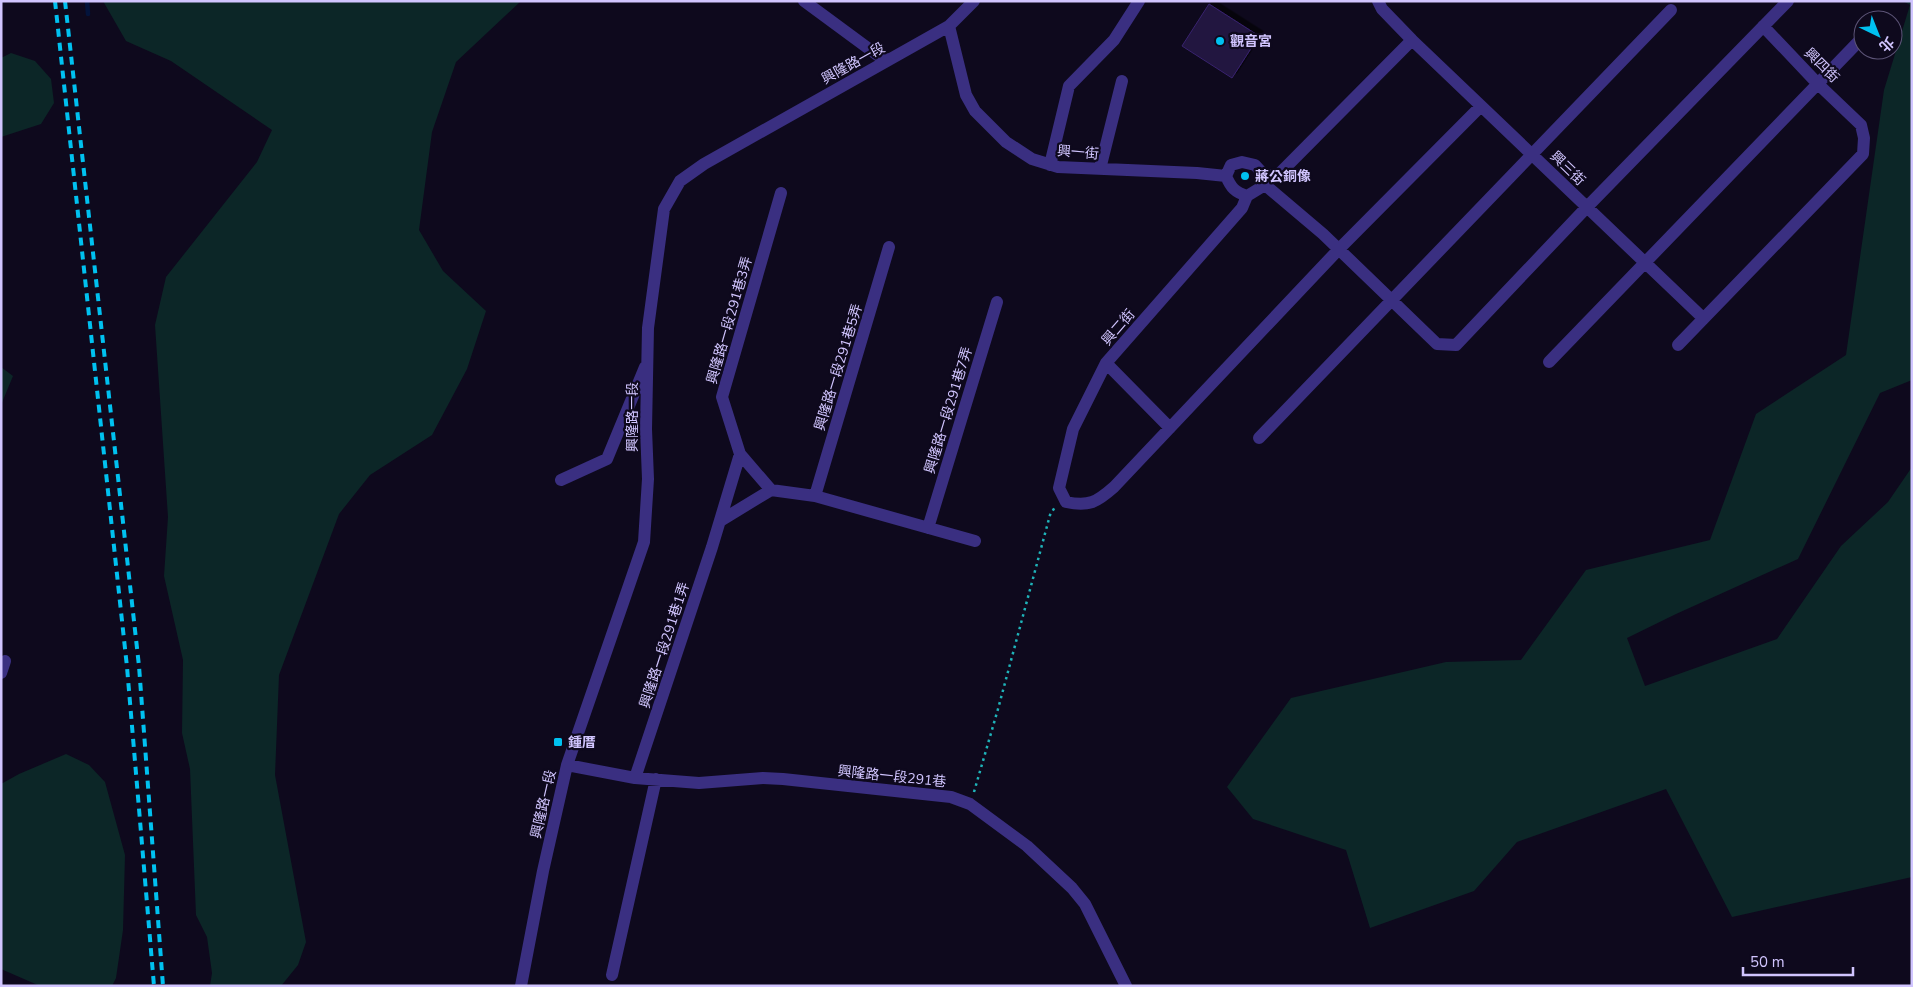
<svg xmlns="http://www.w3.org/2000/svg" width="1913" height="987" font-family="'Nunito Sans','Noto Sans TC',sans-serif">
<style>
.green{fill:#0c2627}
.lines{fill:none;stroke-linecap:round;stroke-linejoin:round}
.stream{stroke:#03133b;stroke-width:4.5}
.building{fill:#201340;stroke:#39236e;filter:url(#shadow)}
.path{stroke:#1fb3b9;stroke-width:2.5;stroke-dasharray:2.5 4;stroke-linecap:butt}
.minor{stroke:#3a2f81;stroke-width:12}
.rail{stroke:#00c1f0;stroke-width:4;stroke-dasharray:8 6;stroke-linecap:butt}
.poi-dot{fill:#00c1f0;stroke:#0e091d;stroke-width:2}
.labels{text-anchor:middle;stroke-width:4.5;stroke-linejoin:round;paint-order:stroke}
.poi-label{font-size:14px;font-weight:bold;fill:#d1c5ff;stroke:#0e091d;text-anchor:start}
.street-label{font-size:14px;fill:#d1c5ff;stroke:#0e091d}
</style>
<defs>
<filter id="shadow"><feDropShadow dx="4.5" dy="-4.5" stdDeviation="0" flood-color="#0009"/></filter>
</defs>
<rect width="100%" height="100%" fill="#0e091d"/>
<path class="green" d="M103 1H521L456 62 432 132 419 230 443 271 486 311 467 369 432 435 370 475 339 514 279 675 275 775 306 942 298 965 281 986H210L212 973 207 937 196 915 190 769 182 733 183 660 164 576 168 517 155 325 166 277 257 162 272 130 171 61 126 41Z
M1903 1H1912V380L1880 393 1798 559 1676 614 1627 638 1645 686 1777 639 1841 546 1888 502 1912 467V877L1732 917 1666 789 1517 842 1474 891 1370 928 1346 850 1253 819 1227 787 1291 698 1446 662 1521 660 1586 570 1710 540 1756 414 1846 355 1884 90 1910 5Z
M11 53 35 61 51 79 54 103 41 124 1 137V58Z
M1 367 13 376 1 405Z
M66 754 89 765 105 782 125 855 123 930 116 978 112 986H40L1 969V784L19 774Z"/>
<g class="lines">
<path class="stream" d="M87 1 88 14"/>
</g>
<path class="building" d="M1209 4 1259 36 1232 78 1182 46Z"/>
<g class="lines">
<path class="path" d="M974 792 998 709 1050 515 1055 507"/>
<path class="minor" d="M804 1 880 57 888 60
M1378 1 1382 9 1412 40 1703 318
M949 26 966 95 975 111 1006 142 1032 159 1058 167 1197 173 1226 176
M1242 162 1255 165 1266 177 1265 185 1247 196C1235 192 1231 188 1226 176L1231 165Z
M1050 165 1069 86 1114 40 1139 1
M1100 169 1122 81
M1266 177 1280 173 1412 40
M1265 185 1323 234 1437 344 1456 345 1587 207 1788 1
M1247 196 1242 208 1106 363 1073 429 1059 488 1066 502C1089 507 1097 502 1114 487L1339 249 1481 106
M1678 345 1863 154 1864 138 1861 125 1818 84 1763 26
M1549 362 1863 37
M1106 363 1170 428
M1259 438 1671 10
M740 454 722 397 781 193
M561 480 607 459 645 367
M815 496 889 247
M720 521 771 490 815 496 975 541
M928 528 997 302
M1 673 5 661
M567 765 635 778 699 783 763 778 783 779 951 797 970 804 1027 846 1072 888 1085 904 1126 986
M635 778 712 547 740 454 771 490
M612 975 656 779
M521 986 543 871 567 765 644 542 648 479 646 429 648 328 664 209 680 181 704 164 949 26 974 1"/>
<path class="rail" d="M55 1 127 667 154 986
M65 1 139 666 163 986"/>
</g>
<g class="poi-dot">
<circle cx="1220" cy="41" r="5"/>
<circle cx="1245" cy="176" r="5"/>
<rect x="553" y="737" width="10" height="10" rx="2.5"/>
</g>
<g class="labels">
<g class="poi-label">
<text x="1230" y="46">觀音宮</text>
<text x="1255" y="181">蔣公銅像</text>
<text x="568" y="747">鍾厝</text>
</g>
<g class="street-label">
<text transform="translate(853 63) rotate(-29)" y="5">興隆路一段</text>
<text transform="translate(1822 65) rotate(45)" y="5">興四街</text>
<text transform="translate(1078 152) rotate(5)" y="5">興一街</text>
<text transform="translate(1568 168) rotate(44)" y="5">興三街</text>
<text transform="translate(729 320) rotate(-74)" y="5">興隆路一段291巷3弄</text>
<text transform="translate(1118 327) rotate(-49)" y="5">興二街</text>
<text transform="translate(838 367) rotate(-73)" y="5">興隆路一段291巷5弄</text>
<text transform="translate(948 410) rotate(-73)" y="5">興隆路一段291巷7弄</text>
<text transform="translate(632 417) rotate(-90)" y="5">興隆路一段</text>
<text transform="translate(664 645) rotate(-72)" y="5">興隆路一段291巷1弄</text>
<text transform="translate(892 776) rotate(6)" y="5">興隆路一段291巷</text>
<text transform="translate(543 804) rotate(-77)" y="5">興隆路一段</text>
</g>
</g>
<rect width="1913" height="987" fill="none" stroke="#d1c5ff" stroke-width="5"/>
<g transform="translate(1878 35) rotate(137)"><circle r="24" fill="#0e091d" stroke="#5c5477"/>
<path d="M0-4L9 19L0 12L-9 19Z" fill="#00c1f0"/>
<text y="-8" font-size="14" font-weight="bold" text-anchor="middle" fill="#d1c5ff">北</text>
</g>
<path d="M1743 967v8h110v-8" fill="none" stroke="#d1c5ff" stroke-width="2.5"/>
<text x="1750" y="967" font-size="15" fill="#d1c5ff" stroke="#0e091d" stroke-width="4" paint-order="stroke">50 m</text>
</svg>
